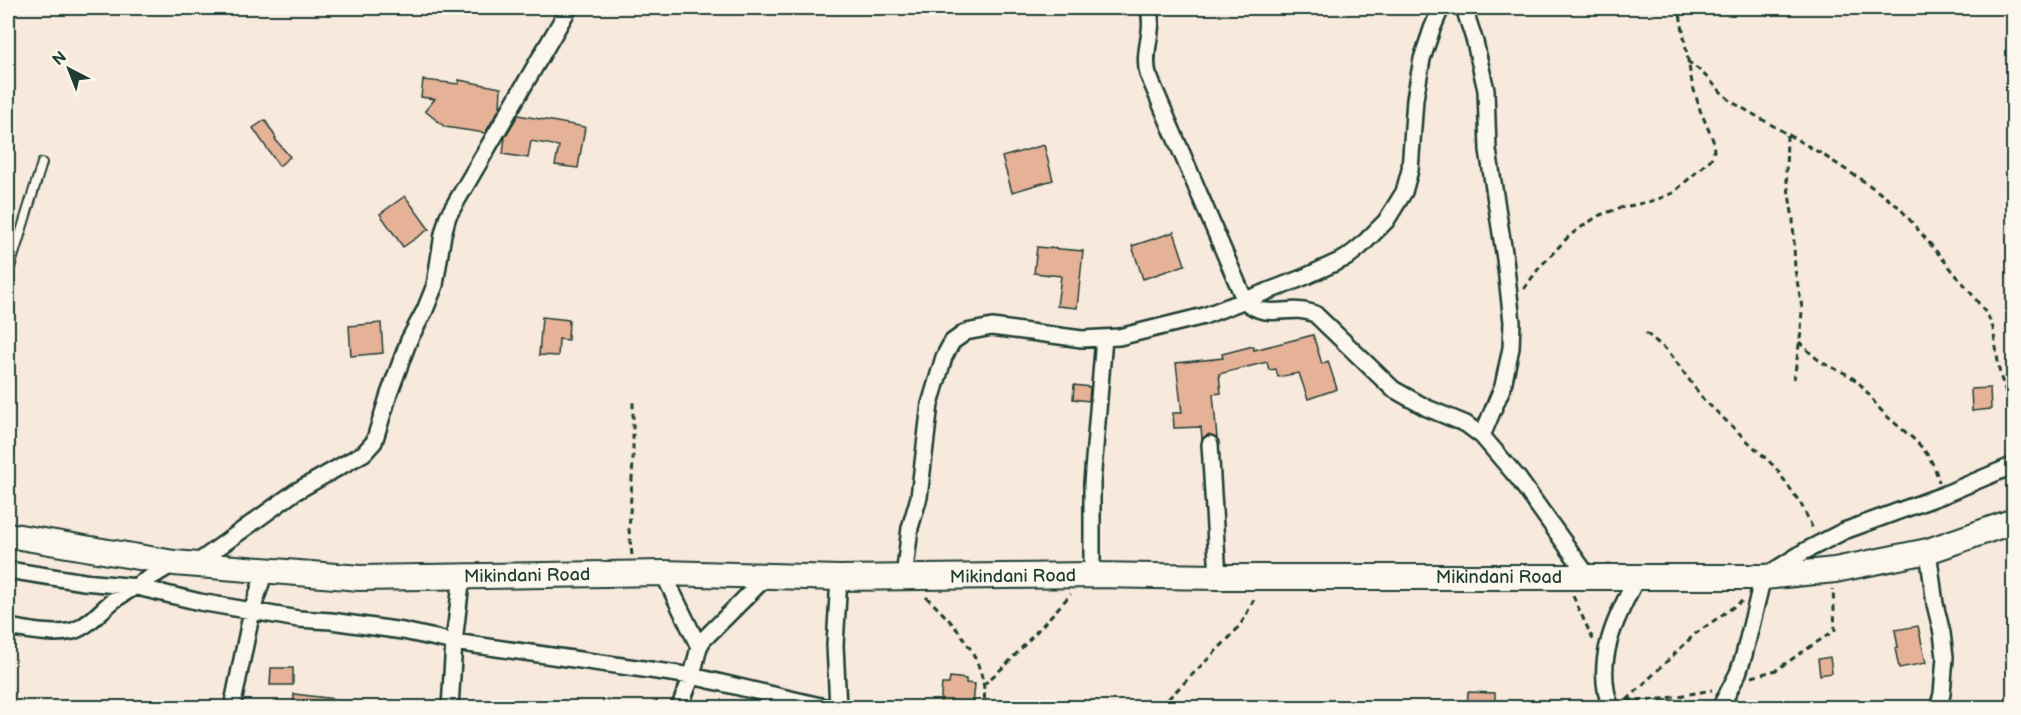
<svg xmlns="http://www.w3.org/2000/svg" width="2021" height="715" font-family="'Balsamiq Sans',sans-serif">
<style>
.building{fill:#e5b297;stroke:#1f3d34;stroke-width:1.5}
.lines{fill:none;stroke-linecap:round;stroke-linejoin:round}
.service-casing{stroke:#1f3d34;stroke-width:12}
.minor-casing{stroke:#1f3d34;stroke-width:20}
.trunk-casing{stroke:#1f3d34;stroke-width:28}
.path{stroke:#1f3d34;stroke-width:3;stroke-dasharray:6 4.5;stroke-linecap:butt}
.service{stroke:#fbf7ec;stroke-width:8}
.minor{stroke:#fbf7ec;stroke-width:15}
.trunk{stroke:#fbf7ec;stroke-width:24}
.labels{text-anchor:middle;stroke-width:4.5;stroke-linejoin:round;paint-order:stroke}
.street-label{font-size:18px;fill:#1f3d34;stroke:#fbf7ec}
</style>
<rect width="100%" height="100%" fill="#f7e9db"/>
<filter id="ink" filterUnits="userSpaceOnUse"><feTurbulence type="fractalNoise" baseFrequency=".0167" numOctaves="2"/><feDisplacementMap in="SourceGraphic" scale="12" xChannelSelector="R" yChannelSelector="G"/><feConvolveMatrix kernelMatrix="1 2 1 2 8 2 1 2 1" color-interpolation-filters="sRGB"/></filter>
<g filter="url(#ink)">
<path class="building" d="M423 80 459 84V80L501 88 500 108 485 133 445 127 425 111 435 99 421 97Z
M518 115 585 127 578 168 555 165 559 146 531 141 528 158 503 154 505 137Z
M265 120 276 138 275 139 290 157 279 166 253 128Z
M1044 145 1053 180 1012 192 1002 157Z
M405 196 429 229 403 247 380 214Z
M1174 232 1185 265 1143 279 1132 246Z
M1037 247 1083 251 1077 308 1057 306 1061 276 1034 273Z
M542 317 569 320 568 340 559 339 558 356 539 355Z
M381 323 383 353 351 356 349 326Z
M1313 335 1322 364 1328 361 1337 389 1308 399 1299 373 1278 377 1276 369 1269 370 1267 362 1219 374 1221 393 1213 394 1217 438 1209 434 1202 439 1201 427 1174 428 1173 413H1182L1176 363 1223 358 1222 354 1253 346 1254 350Z
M1074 385 1090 387 1089 401 1073 399Z
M1990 388 1991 409 1972 411 1971 389Z
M1918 626 1926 663 1899 668 1895 648 1898 647 1895 630Z
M1830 657 1832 673 1820 675 1818 659Z
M271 668H293V685H270Z
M950 677 966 679V683L975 684 973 705 955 704V708H940L942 684H949Z
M1468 692 1495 693V708H1467Z
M294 694 335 699V708H293Z"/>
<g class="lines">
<g class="service-casing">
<path id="service" d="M8 274 42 163"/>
</g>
<g class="minor-casing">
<path id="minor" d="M1148 8C1156 30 1142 49 1148 74L1245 301C1268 322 1289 303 1315 314L1393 389 1427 408 1466 424 1482 436 1518 478 1588 576
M1464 8 1475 42 1486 90 1488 150 1505 259 1512 322 1511 348 1503 386 1482 436
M1210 444 1218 577
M1928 551 1935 604 1942 633 1945 657 1942 694 1938 708
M194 565 295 492 364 453 374 442 389 394 409 340 425 310 435 285 443 234 448 216 569 8
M8 570 84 582 137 587 200 602 298 619 331 621 403 631 454 642 692 676 829 708
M663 573 699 647
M1092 575V483L1104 338
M904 578 910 528 919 497 930 404 944 357 952 342 966 332 992 327 1082 339 1119 337 1204 316 1302 278 1346 258 1360 247 1386 221 1404 192 1410 170 1415 99 1422 59 1432 29 1441 8
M8 627C28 630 52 636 73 631 89 626 101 610 114 600 133 587 154 576 174 563
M232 708 252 611 265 571
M450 708 454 642 462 575
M679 708 692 676 699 647 703 640 767 576
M838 708 835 645 839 578
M1611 708C1593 661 1616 617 1638 576
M1720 708 1738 673 1744 655 1760 589 1764 577 1805 551 1844 531 1943 495 2014 465"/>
</g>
<g class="trunk-casing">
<g id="trunk">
<path id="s1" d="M8 535 174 563 360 578 663 573 839 578 1092 575 1218 577H1764L1835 570 1928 551 2014 521"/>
</g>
</g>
<path class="path" d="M1687 61C1707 74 1715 88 1732 102L1820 153 1865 182 1899 207 1968 289 1988 316 1993 328 2000 375 2014 415
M1787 135 1786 175 1793 219 1795 270 1802 307 1801 332 1794 379
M1524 289 1539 268 1569 236 1583 226 1600 215 1620 208 1656 200 1673 193 1711 159 1714 151 1713 140 1700 110 1692 83 1679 8
M1646 333 1669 352 1703 399 1775 467 1801 504 1814 531
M1799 342C1807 349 1815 359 1825 364 1834 369 1845 372 1854 379 1864 386 1870 397 1878 407 1903 435 1929 441 1939 482
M632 555 629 530 633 461V402
M1573 596 1594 642
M926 597C957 626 989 661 984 708
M1752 677 1776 670 1835 630 1833 589
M983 685 1007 664 1071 594
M1627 700 1662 699 1712 690
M1627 700 1695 634 1742 601
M1163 708 1169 698 1234 633 1244 619 1255 597"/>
<use href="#service" class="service"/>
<use href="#minor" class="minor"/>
<use href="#trunk" class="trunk"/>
</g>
</g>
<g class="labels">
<g class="street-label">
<text dy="6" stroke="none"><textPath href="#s1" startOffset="522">Mikindani Road</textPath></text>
<text dy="6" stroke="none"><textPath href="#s1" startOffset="1008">Mikindani Road</textPath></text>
<text dy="6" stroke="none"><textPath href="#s1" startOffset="1494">Mikindani Road</textPath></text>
</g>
</g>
<rect width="2021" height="715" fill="none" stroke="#fbf7ec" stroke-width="30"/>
<rect x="15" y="15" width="1991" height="685" fill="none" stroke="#1f3d34" stroke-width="2" filter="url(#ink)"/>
<g transform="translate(69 69) rotate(318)" stroke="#fbf7ec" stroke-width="4.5" paint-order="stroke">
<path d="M0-4.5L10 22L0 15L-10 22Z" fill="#1f3d34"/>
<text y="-9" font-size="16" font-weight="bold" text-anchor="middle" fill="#1f3d34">N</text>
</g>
</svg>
